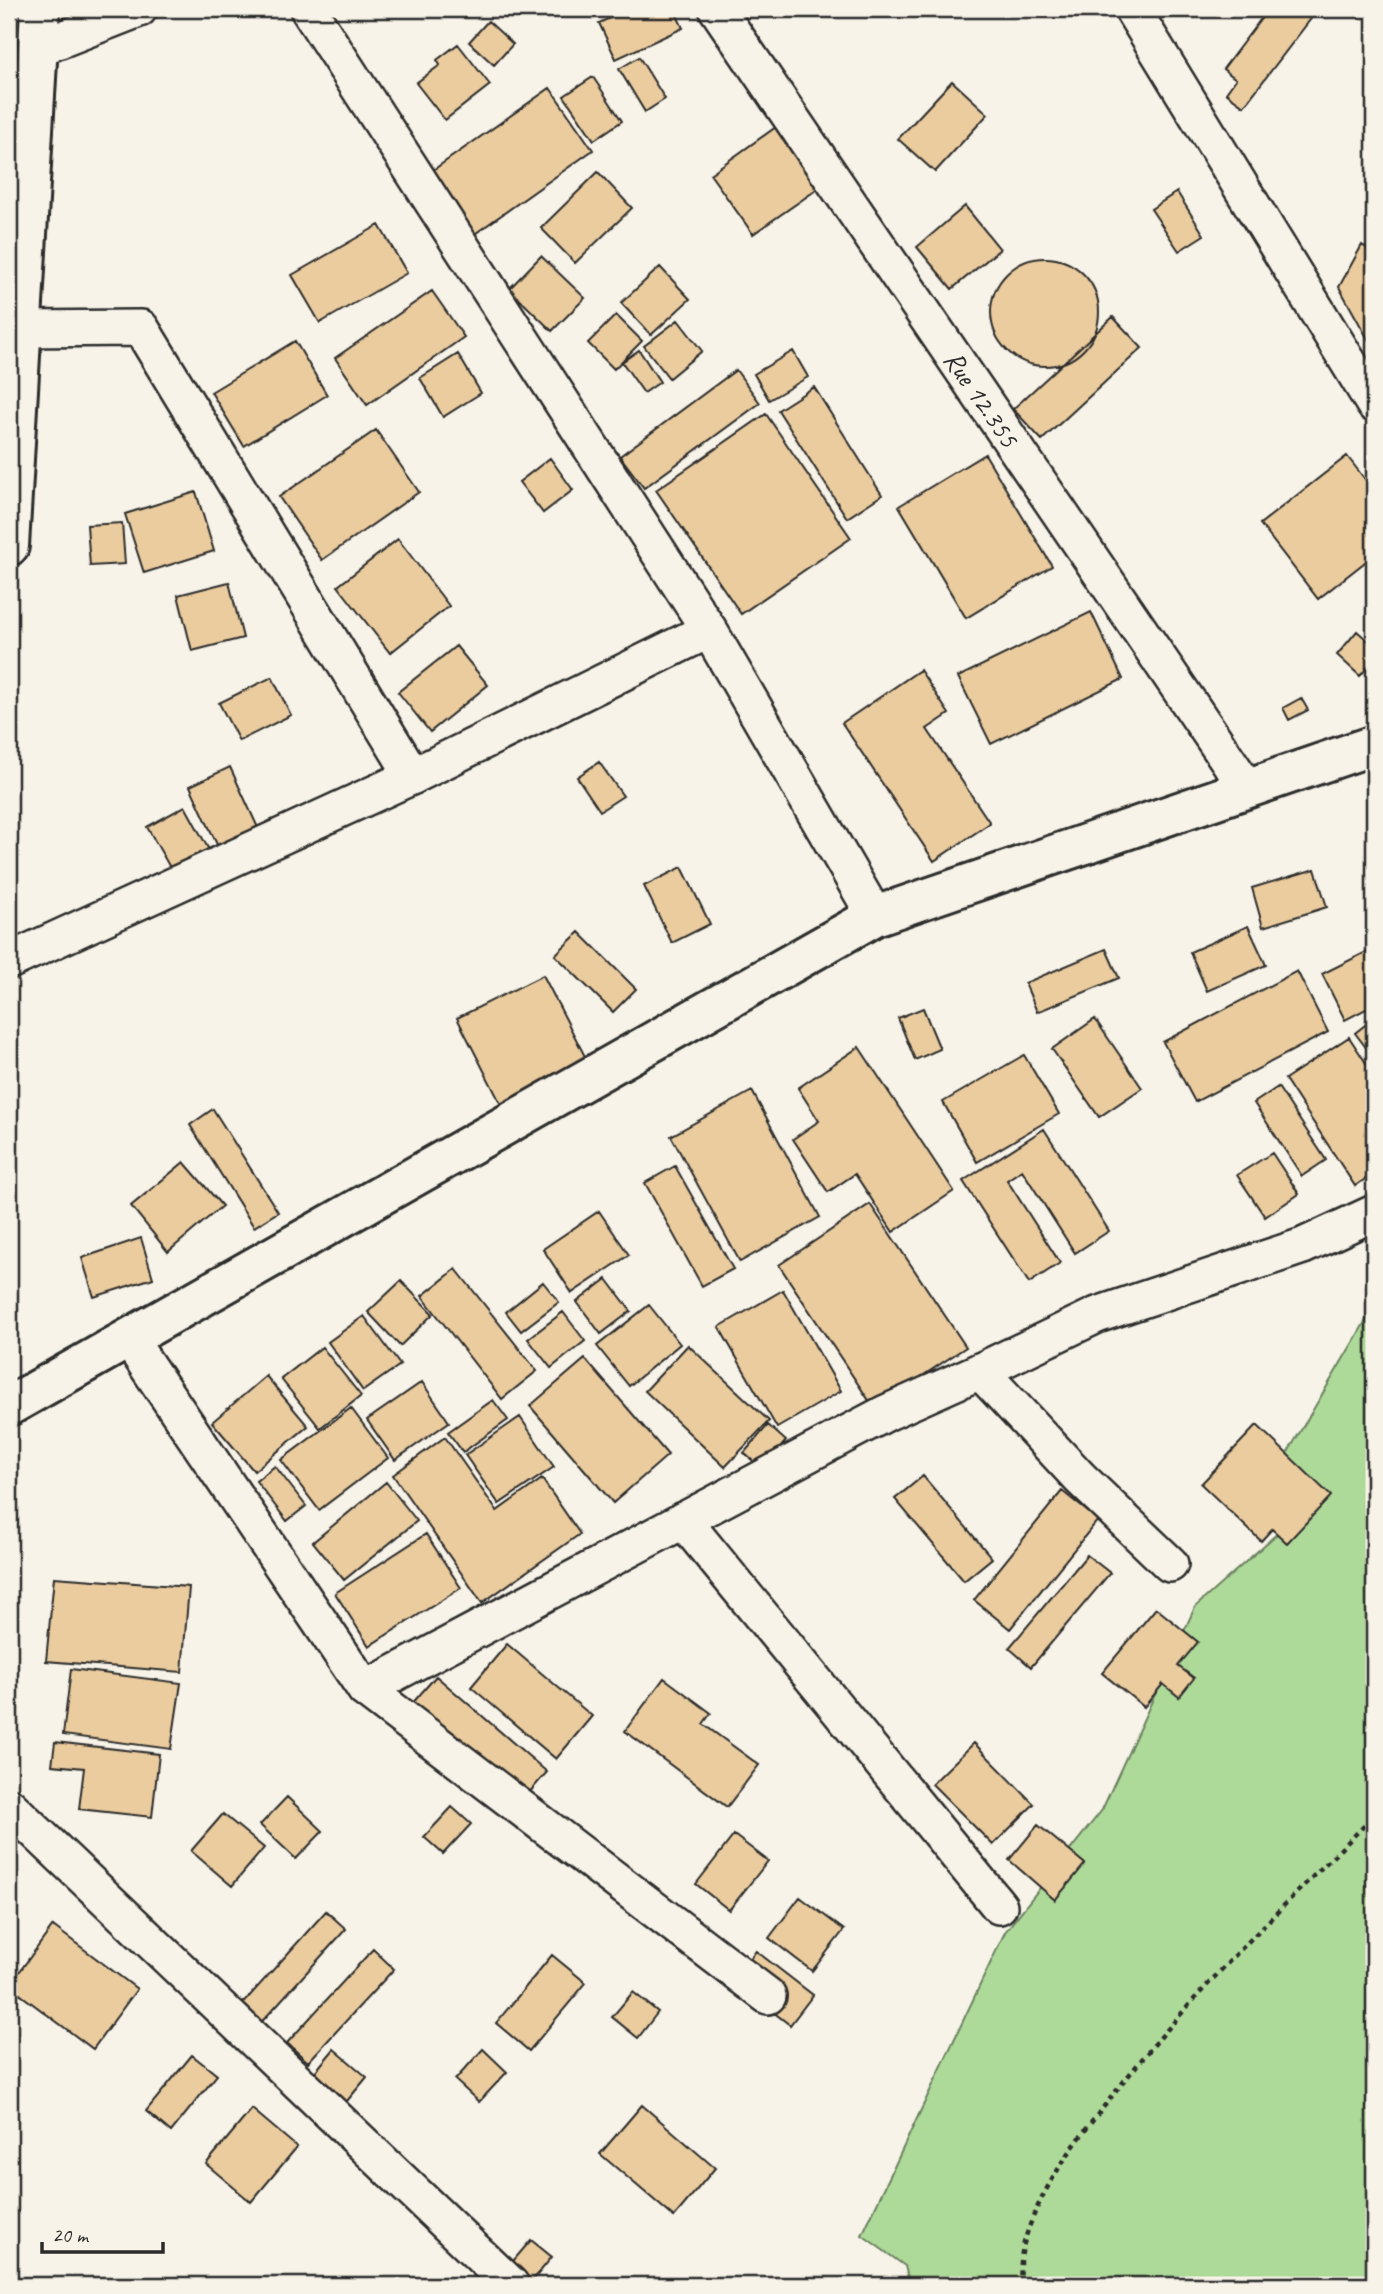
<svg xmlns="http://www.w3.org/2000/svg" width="1383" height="2294" font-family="Caveat,sans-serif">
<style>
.green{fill:#aeda99;stroke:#6c8262;stroke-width:2}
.building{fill:#ebcc9e;stroke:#2b2b2b;stroke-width:2}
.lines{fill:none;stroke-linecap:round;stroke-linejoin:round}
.minor-casing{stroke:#2b2b2b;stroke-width:40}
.tertiary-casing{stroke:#2b2b2b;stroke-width:44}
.path{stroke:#2b2b2b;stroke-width:4.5;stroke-dasharray:5 5;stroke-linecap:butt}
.minor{stroke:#f7f3e8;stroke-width:35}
.tertiary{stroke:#f7f3e8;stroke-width:38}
.labels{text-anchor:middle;stroke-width:5;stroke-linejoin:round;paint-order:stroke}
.street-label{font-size:28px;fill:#2b2b2b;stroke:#f7f3e8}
</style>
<rect width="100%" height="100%" fill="#f7f3e8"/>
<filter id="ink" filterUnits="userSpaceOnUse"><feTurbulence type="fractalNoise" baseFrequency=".0143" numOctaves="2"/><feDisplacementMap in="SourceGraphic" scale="14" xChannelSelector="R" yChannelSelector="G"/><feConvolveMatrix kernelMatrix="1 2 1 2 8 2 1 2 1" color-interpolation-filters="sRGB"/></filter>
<g filter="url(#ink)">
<path class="green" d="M1374 1307V2285H910L905 2266 862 2235 1005 1932 1102 1810 1195 1607 1307 1507 1275 1474Z"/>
<path class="building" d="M629 9H674L683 28 616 59 599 23Z
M1253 9H1303L1313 16 1244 106 1226 93 1236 79 1223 69 1263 16Z
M488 21 513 44 494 65 469 42Z
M458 44 490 85 445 120 416 83 440 65 437 60Z
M639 57 665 99 645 112 619 69Z
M593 77 622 121 594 140 564 96Z
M952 81 988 114 935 172 898 139Z
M550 88 593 150 469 238 426 175Z
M776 127 819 188 753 234 710 174Z
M598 172 632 208 575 263 541 228Z
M1177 192 1204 235 1179 251 1151 209Z
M965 206 1000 249 952 289 917 247Z
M379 225 407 273 320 323 292 275Z
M1362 245 1374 253V350L1339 287Z
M541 256 585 298 552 331 509 289Z
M991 312a54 54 0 1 1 108 0a54 54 0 1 1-108 0Z
M660 267 690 299 651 335 621 303Z
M432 291 464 337 367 405 335 358Z
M616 315 642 341 614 369 588 343Z
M1113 317 1142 348 1042 440 1013 409Z
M678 320 702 351 669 378 644 346Z
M295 341 327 395 244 446 211 392Z
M639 350 660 382 644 393 622 362Z
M793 351 808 377 769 400 754 374Z
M458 354 481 393 443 417 420 378Z
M736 370 760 403 644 488 620 456Z
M814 387 882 495 847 518 778 410Z
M766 414 851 538 741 614 656 490Z
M376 430 419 492 322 560 279 497Z
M985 454 1052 566 966 618 899 506Z
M1347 456 1374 491V555L1318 599 1260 524Z
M550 458 573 490 543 513 519 482Z
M196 492 214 551 144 573 125 514Z
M122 523 125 564 90 566 87 525Z
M398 539 449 606 390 653 338 586Z
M229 582 243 638 192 651 178 595Z
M1091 612 1123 679 991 744 958 677Z
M1357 631 1374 646V660L1360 676 1337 655Z
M456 646 488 685 430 732 398 692Z
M920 670 949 714 927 729 990 823 934 861 842 723Z
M272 677 291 715 239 741 219 703Z
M1301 698 1308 710 1289 720 1283 708Z
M599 762 623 796 600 811 577 777Z
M230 767 265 843 225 862 190 786Z
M185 806 214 859 177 880 147 827Z
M682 867 710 924 672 943 644 886Z
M1315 869 1327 907 1263 927 1252 888Z
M1248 926 1266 965 1207 991 1190 952Z
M579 932 636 989 613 1012 555 955Z
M1374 948V1005L1345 1020 1322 974Z
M1106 949 1119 978 1037 1012 1025 983Z
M1297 971 1328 1032 1195 1102 1163 1042Z
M543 975 591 1068 505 1112 457 1018Z
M923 1008 940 1049 915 1060 898 1018Z
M1374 1018V1058L1355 1033Z
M1095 1019 1142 1088 1099 1117 1052 1049Z
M1349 1037 1374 1075V1173L1355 1186 1285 1079Z
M859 1047 954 1191 893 1232 855 1174 828 1192 793 1139 819 1121 798 1088Z
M1024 1055 1059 1114 977 1162 943 1102Z
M1278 1087 1326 1160 1302 1176 1254 1103Z
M752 1091 820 1217 740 1262 671 1136Z
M213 1109 278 1212 254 1227 190 1125Z
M1044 1129 1109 1231 1075 1253 1022 1170 1007 1180 1060 1263 1029 1283 963 1181Z
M1272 1153 1299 1194 1265 1217 1237 1175Z
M184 1162 222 1206 168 1252 131 1206Z
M675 1166 733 1269 702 1286 645 1183Z
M870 1204 966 1347 874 1408 779 1265Z
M599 1211 629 1255 572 1293 543 1249Z
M141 1238 153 1278 94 1297 82 1258Z
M456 1269 537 1371 502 1399 422 1296Z
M607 1279 631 1311 601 1334 577 1302Z
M401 1281 433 1314 400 1346 368 1312Z
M543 1282 559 1302 521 1331 506 1312Z
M783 1290 841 1391 777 1428 719 1327Z
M649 1305 680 1344 629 1386 597 1346Z
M563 1312 585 1341 551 1368 528 1339Z
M364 1316 400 1365 363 1391 328 1342Z
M688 1345 769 1421 725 1467 645 1391Z
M322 1347 361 1396 320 1428 281 1379Z
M585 1359 668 1455 613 1503 530 1406Z
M266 1376 308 1426 254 1471 212 1422Z
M422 1382 449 1422 395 1460 367 1420Z
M493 1400 508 1420 463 1452 448 1432Z
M351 1408 388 1458 319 1510 281 1460Z
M520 1417 554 1467 499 1504 465 1455Z
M768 1425 786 1441 762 1469 744 1453Z
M1257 1425 1331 1496 1287 1543 1272 1529 1261 1541 1201 1484Z
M445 1437 497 1511 542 1479 580 1534 482 1603 393 1475Z
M275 1466 306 1506 287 1521 256 1481Z
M923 1476 992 1558 964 1581 895 1499Z
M386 1482 417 1521 344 1580 313 1542Z
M1062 1491 1098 1520 1010 1629 974 1600Z
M426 1534 461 1588 369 1646 335 1593Z
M1087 1555 1110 1573 1031 1667 1009 1648Z
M54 1577 189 1587 182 1672 46 1661Z
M1156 1608 1198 1642 1178 1666 1194 1678 1179 1697 1163 1684 1144 1707 1102 1673Z
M507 1644 592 1716 556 1759 471 1687Z
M71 1669 181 1683 171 1749 63 1735Z
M436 1676 547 1772 515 1809 404 1713Z
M664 1678 711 1713 703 1724 759 1765 727 1807 625 1731Z
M55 1742 159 1754 152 1817 79 1809 84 1768 52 1765Z
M974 1743 1034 1804 993 1845 932 1784Z
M287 1797 323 1831 296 1859 260 1825Z
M452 1807 471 1824 443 1854 424 1837Z
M223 1814 264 1848 232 1886 191 1851Z
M1038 1825 1085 1864 1055 1900 1009 1860Z
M734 1835 768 1861 729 1910 696 1884Z
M800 1897 844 1930 812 1971 769 1938Z
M326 1911 346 1929 256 2028 237 2010Z
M53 1926 137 1989 93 2049 9 1986Z
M373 1949 394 1969 308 2062 287 2043Z
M756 1951 813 1995 790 2025 733 1981Z
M552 1955 586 1983 529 2051 496 2023Z
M633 1992 658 2012 638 2038 612 2017Z
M334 2049 367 2077 337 2113 304 2085Z
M483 2049 507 2072 479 2102 455 2080Z
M192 2055 217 2075 171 2132 146 2111Z
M642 2105 715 2168 674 2217 600 2154Z
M252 2109 297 2147 251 2202 206 2164Z
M531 2240 552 2257 529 2285H501L496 2281Z"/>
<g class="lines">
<g class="minor-casing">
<g id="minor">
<path d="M308 9 709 630 875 916"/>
<path id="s1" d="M717 9 1247 788"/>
<path d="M1132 9 1374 404"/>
<path d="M37 49 139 9"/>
<path d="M21 329 141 328 413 776"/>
<path d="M9 961 413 776 709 630"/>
<path d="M129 1339 365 1689 768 1996"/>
<path d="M980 1371 1080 1478 1170 1564"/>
<path d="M683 1520 999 1906"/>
<path d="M365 1689 886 1413 980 1371 1097 1315 1303 1246 1374 1213"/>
<path d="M9 1806 511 2285"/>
</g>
</g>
<g class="tertiary-casing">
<path id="tertiary" d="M9 546 40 9
M9 1406 875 916 1374 745"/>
</g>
<path class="path" d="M1020 2285C1021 2272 1020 2256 1024 2243 1040 2186 1080 2136 1117 2090 1195 1991 1285 1904 1374 1816"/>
<use href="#minor" class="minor"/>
<use href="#tertiary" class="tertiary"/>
</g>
</g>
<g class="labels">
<g class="street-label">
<text dy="10" stroke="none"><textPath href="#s1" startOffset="471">Rue 12.355</textPath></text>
</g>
</g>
<rect width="1383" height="2294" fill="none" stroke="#f7f3e8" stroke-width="35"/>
<rect x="18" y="18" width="1348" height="2259" fill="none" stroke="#2b2b2b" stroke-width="2.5" filter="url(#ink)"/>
<path d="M42 2242v10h121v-10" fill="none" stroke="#2b2b2b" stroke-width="3.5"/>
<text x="52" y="2242" font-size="21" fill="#2b2b2b" stroke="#f7f3e8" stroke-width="5" paint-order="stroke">20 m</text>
</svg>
